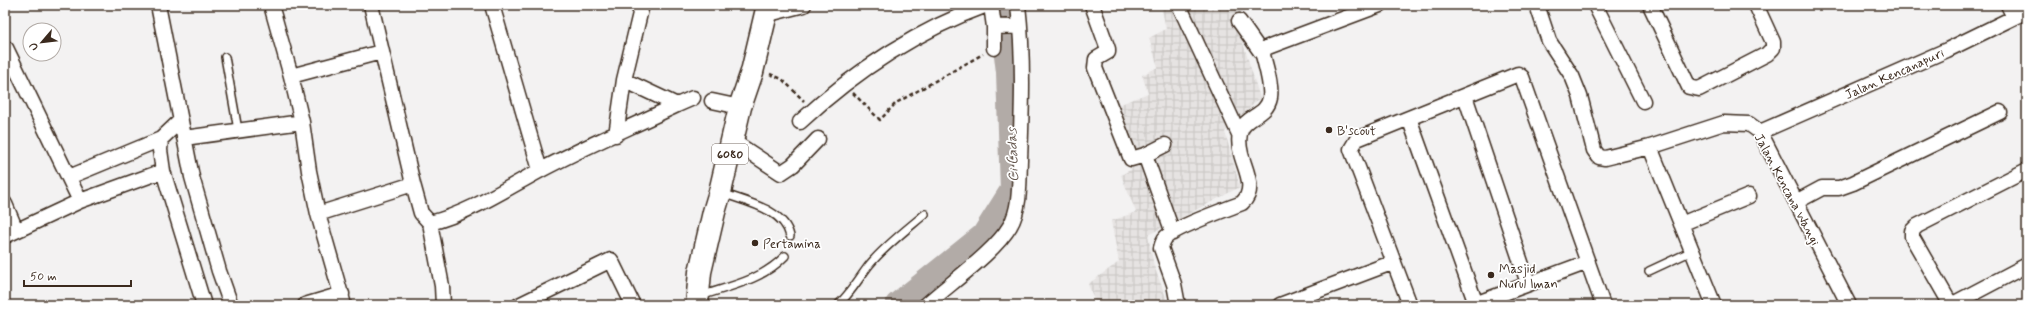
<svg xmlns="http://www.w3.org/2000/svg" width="2032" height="310" font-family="Mynerve,sans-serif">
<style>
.industrial{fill:url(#industrial-grid)}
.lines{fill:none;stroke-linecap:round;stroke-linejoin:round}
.river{stroke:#b2aba7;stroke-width:26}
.lane-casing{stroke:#3b2a1e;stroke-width:10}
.street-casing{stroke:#3b2a1e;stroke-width:17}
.primary-casing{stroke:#3b2a1e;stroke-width:25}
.path{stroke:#3b2a1e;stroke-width:2.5;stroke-dasharray:4 3;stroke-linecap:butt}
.lane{stroke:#fff;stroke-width:7}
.street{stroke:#fff;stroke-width:14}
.primary{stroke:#fff;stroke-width:22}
.poi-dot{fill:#3b2a1e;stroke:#fff;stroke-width:1.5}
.labels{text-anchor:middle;stroke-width:3.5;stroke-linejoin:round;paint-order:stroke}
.shield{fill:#fff;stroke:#766a62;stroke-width:1}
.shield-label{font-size:12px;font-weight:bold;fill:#3b2a1e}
.street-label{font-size:13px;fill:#3b2a1e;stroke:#fff}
.poi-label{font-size:13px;fill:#3b2a1e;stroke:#fff;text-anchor:start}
.water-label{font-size:14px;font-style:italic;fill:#65574e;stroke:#fff}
</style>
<defs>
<pattern id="industrial-grid" width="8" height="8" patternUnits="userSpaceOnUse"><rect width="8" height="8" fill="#e6e3e2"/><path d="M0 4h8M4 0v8" fill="none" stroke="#c6c3c1"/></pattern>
</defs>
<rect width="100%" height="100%" fill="#f3f2f2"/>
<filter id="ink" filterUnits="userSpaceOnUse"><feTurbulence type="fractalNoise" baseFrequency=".025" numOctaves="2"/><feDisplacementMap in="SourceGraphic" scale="8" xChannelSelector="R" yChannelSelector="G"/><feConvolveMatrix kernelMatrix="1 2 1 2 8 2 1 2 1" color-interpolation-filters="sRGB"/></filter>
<g filter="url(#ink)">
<path class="industrial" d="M1161 5H1241L1243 11 1235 17 1260 98 1225 132 1240 187 1148 235 1154 266 1169 305H1096L1088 284 1119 262 1111 221 1136 212 1121 175 1132 169 1116 119V106L1148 93 1142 75 1158 67 1149 38 1166 29Z"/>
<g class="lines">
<path class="river" d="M898 305 984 236 1013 190 1009 72 1001 5"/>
<g class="lane-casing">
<path id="lane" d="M225 57 238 130
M722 193C746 202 784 209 790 236
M1649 271 1692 251
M700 296C731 286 762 280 785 256
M838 305C851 293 859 278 870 264 886 245 906 230 925 214"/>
</g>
<g class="street-casing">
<path id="street" d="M158 5 192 177 219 271 231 305
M271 5 291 76 302 122 309 171 318 214 344 305
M371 5 413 184 421 213 430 223C469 213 504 190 539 171 584 147 631 127 677 105
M492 5 540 170
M991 5 994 27V48
M1092 5 1108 49V52L1096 59 1095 68 1131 159 1145 155 1173 233
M1179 5 1239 134
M1537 5 1549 41 1572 76 1580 96 1594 150 1599 157 1605 158 1650 147 1724 123 1749 124 1760 132 1849 305
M1595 5 1643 101
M1650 5 1689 87 1699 89 1767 54 1773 48V42L1756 5
M2008 5 2014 17
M765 15 804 5
M1239 21 1263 55
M994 27 1020 26
M6 48 80 201
M291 76 381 52
M624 80 642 5
M1465 96 1528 283
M712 101 740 107
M1409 118 1476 304
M181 120 161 139 160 150 163 171 204 305
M800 122C854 72 918 30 987 5
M1760 132 1947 50 2027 11
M616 135 624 80 677 105 693 98
M184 138 302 122
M733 141 781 173 793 165 818 139
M1650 147 1714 305
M1145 155 1165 145
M69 177 161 139
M1796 202 1822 188H1839L1853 183 2000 112
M5 204 16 230
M318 214 413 184
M430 223 442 286 443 305
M1681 224 1749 196
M5 236 80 201 163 171
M305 305 342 294
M519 305 611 260 633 305
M926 305C950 283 994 253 1010 226 1021 207 1019 181 1020 160 1022 108 1024 57 1018 5
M1178 305 1174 284 1161 248C1162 244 1163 240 1166 237 1178 226 1225 210 1242 203 1257 189 1245 170 1241 154 1231 112 1265 123 1270 98 1272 85 1266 68 1263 55L1264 50 1268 47 1380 5
M1280 305 1394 262
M1410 305 1351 149 1357 139 1518 74 1522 77 1603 305
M1472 305 1588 262
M1951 305 1912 237V231L1917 226 2027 170
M1951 305 2027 265"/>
</g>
<g class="primary-casing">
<path id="primary" d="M697 305 700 272 714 212 720 192 740 107 752 72 768 5"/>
</g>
<path class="path" d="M770 74 782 79 804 101
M853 93 880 120 896 103 983 54"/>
<use href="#lane" class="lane"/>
<use href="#street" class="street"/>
<use href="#primary" class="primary"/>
</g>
</g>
<g class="poi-dot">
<circle cx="1329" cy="130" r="4"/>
<circle cx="755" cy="243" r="4"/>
<circle cx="1491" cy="275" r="4"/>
</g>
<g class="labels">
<rect class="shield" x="712" y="144" width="36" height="20" rx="3"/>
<g class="shield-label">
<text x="730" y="158">6080</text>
</g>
<g class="street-label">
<text transform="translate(1894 73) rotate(-24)" y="5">Jalan Kencanapuri</text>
<text transform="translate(1788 189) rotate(62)" y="5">Jalan Kencana Wangi</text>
</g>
<g class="poi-label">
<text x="1337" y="135">B'scout</text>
<text x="763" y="248">Pertamina</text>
<text x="1499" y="273">Masjid<tspan x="1499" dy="15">Nurul Iman</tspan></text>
</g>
<g class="water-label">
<text transform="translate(1012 155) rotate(-92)" y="5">Ci Cadas</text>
</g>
</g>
<rect width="2032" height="310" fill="none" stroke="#fff" stroke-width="20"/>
<rect x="10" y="10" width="2012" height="290" fill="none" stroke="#3b2a1e" stroke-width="1.5" filter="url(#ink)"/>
<g transform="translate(42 42) rotate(242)"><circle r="19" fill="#ffffff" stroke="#b1aaa5"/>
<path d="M0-3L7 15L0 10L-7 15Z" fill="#3b2a1e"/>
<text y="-6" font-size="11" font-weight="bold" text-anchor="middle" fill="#3b2a1e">U</text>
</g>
<path d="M24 280v6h107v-6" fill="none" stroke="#3b2a1e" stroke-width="2"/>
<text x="30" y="280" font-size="12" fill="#3b2a1e" stroke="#ffffff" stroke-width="3" paint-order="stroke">50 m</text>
</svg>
